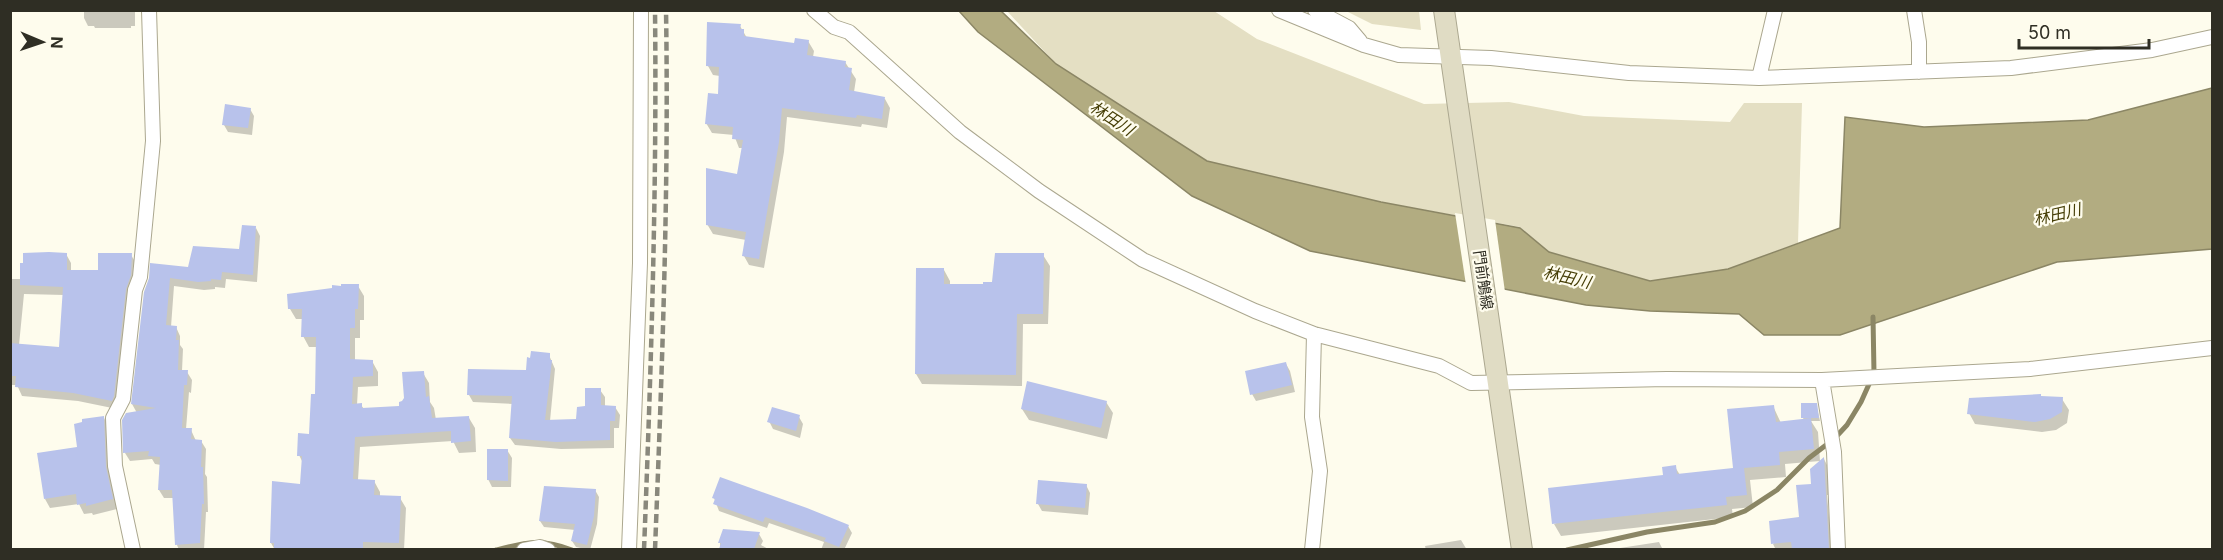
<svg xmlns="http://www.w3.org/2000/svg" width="2223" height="560" font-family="Inter,'Noto Sans JP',sans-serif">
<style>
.green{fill:#e4dfc3}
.water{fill:#b2ac81;stroke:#8b8665;stroke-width:1.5}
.pier{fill:#fefced}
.shadow{fill:#0003;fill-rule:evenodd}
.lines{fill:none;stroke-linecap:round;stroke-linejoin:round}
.stream{stroke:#8b8665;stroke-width:5}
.building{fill:#b8c2eb}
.minor-casing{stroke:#aba78f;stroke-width:16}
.secondary-casing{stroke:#aba78f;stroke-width:22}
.minor{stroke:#fff;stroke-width:14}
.secondary{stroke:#e0dcc4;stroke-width:20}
.rail{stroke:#89887c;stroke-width:4.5;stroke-dasharray:9 4.5;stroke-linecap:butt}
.labels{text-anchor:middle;stroke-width:4.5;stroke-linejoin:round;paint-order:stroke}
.street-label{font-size:15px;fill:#2f2e24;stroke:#fefced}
.water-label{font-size:16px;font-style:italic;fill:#463e06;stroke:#fefced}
</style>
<rect width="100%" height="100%" fill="#fefced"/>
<path class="green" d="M1007 11H1214L1257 39 1424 104 1509 102 1584 116 1730 122 1744 103H1802L1798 243 1728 269 1650 281 1549 252 1520 227 1381 202 1207 161 1056 64Z
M1346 11H1419L1421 30 1372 24Z"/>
<path class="water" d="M959 11H1001L1056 64 1207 161 1381 202 1520 228 1549 252 1650 281 1728 269 1840 228 1845 117 1924 127 2088 120 2212 88V249L2057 262 1840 335H1764L1739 314 1650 311 1586 305 1310 251 1192 196 978 32Z"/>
<path class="pier" d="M1455 213 1495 220 1505 292 1466 285Z"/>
<path class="shadow" d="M84 10H135V26H131V28H95L94 26H88L84 18Z
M740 26 747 38 795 45 808 41 814 51 813 57 845 62 856 79 854 92 885 99 890 108 887 128 862 124 861 127 787 117 784 152 764 268 749 265 744 256 746 240 713 234 707 224 738 175 743 148H739L734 135 712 133 706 123 720 95V76L713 75 708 66Z
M250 109 254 116 252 135 228 132 224 125Z
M256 228 260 236 257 282 226 279 225 288 215 287V289L204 290 174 286 171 327H176L180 336V345L183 349 182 371 187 372 192 380 191 393 189 392 186 429 191 430 196 441H201L206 449 205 474 207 477 208 512H206L204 550H179L177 545 174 498H164L159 490 161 465 155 464 152 459 130 461 125 453 137 413 132 404 150 278 189 269 241 250Z
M66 254 71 263V271H99L131 255 136 263 117 409 78 401 22 396 17 385H10V279H21ZM24 294 64 295 60 348 19 345Z
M1043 255 1050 266 1048 324H1023L1022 386 922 384 916 374 944 270 950 281V285L984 286 993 283Z
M358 286 364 296V320H360V338H355V361H372L378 372V386L358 387 357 405H361L364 409 400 407 423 373 429 383 430 402 434 408 436 420 469 418 475 428 476 452 459 453 453 441 360 447 358 480 374 481 380 492V497L400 498 406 508 404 550H275L271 543 302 486 303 463 299 455 311 435 317 396V347H309L303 336V319H296L290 309Z
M549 355 555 369 550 421H578L600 390 605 397V407H615L620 415 619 428H614V448L561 449 515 445 510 438 513 404 473 402 469 395 528 371Z
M1286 364 1290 371 1295 392 1256 401 1252 394Z
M2041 397 2062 399 2069 410 2067 423 2056 430 2042 432 1975 424 1969 413Z
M1106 402 1113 413 1107 439 1029 420 1022 409Z
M1816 404 1820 421H1811L1818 432 1820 461 1785 464 1786 477 1750 480 1753 507 1732 509 1733 517 1561 536 1554 524 1665 477 1675 467 1680 475 1735 469 1773 406 1781 423 1804 420 1803 418Z
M799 417 803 424 800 438 773 429 769 421Z
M104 418 109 427 117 509 93 515 92 513 84 514 79 504 50 508 45 499 79 448Z
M507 450 512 458 511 487H492L488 479Z
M1824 459 1827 465 1829 495H1827L1832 550H1776L1773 544 1800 519Z
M1086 485 1090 493 1088 515 1042 511 1038 504Z
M595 490 599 497 597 524 590 550 576 547 572 541 575 530 544 527 540 521Z
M714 498 848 526 852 533 844 550H821L824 542 769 523 767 528 719 511Z
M759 534 763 541 761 545 770 550 720 549V542Z
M1461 540 1467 550H1426L1425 546Z
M1659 542 1663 550H1607Z"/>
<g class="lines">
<path class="stream" d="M496 550C527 542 541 538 572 550
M1567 550 1647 532 1715 522 1745 511 1777 490 1809 458 1834 439 1847 425 1861 402 1874 373 1873 317"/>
</g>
<path class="building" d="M707 22 741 24 740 29H744V36L794 43 795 38 809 40 807 55 846 61 845 67 852 68 849 90 885 97 882 119 857 115 856 118 782 108 779 142 759 259 742 256 746 232 706 225V168L737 174 743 140 732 139 733 127 705 124 708 93 718 94 719 67 706 66Z
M225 104 251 108 248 128 222 125Z
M242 225 256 226 253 275 222 272 221 280 211 279V281L198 282 170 278 166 325 177 326 176 340H179L178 370H188L187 385H184L182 428H192L191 439 202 440 201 467H203L204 504H202L200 543 175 545 172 490H158L160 457 148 456 149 451 123 453 122 420 126 413 156 408 131 404 144 292 149 278 150 263 188 267 193 246 239 249Z
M49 252 67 253V270H98V253H132L131 275 126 289 114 396 112 401 73 393 15 387 16 376H10V343L59 347 63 287 20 285V263H23V253Z
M995 253H1044L1043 314H1017L1016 375 915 374 916 268H944V284H983V282H992Z
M341 284H359L358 309H355V328H350V359L373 360V376L353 377 352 404 362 403V408L399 406V402L402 401 404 398 402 372 424 371 426 397 429 396 432 418 469 416 471 441 451 443V431L355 437 353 479 375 480 374 495 401 496 399 543 363 542V549H274V543H270L272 481 300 484 302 456H297L298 433 309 434 311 394H315L316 337H301L302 309H288L287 294 332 288V285L341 286Z
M531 351 550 353V360H552L545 420 576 419 577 407 585 406V388H601V405L616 406 615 421H610V440L556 442 509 438 512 396 467 395 468 369 526 370 527 357 530 358Z
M1286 362 1292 385 1250 395 1245 371Z
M1027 381 1107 401 1101 428 1021 409Z
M2041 394V396L2063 397 2062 412 2050 419 2035 422 1967 414 1969 398Z
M1801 403H1817L1819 418H1801Z
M1774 405 1776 422 1811 418 1814 449 1779 452 1780 465 1744 468 1747 495 1726 497 1727 505 1552 524 1548 488 1663 475 1662 467 1676 465 1677 474 1733 468 1727 409Z
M772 407 800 415 796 431 767 422Z
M104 416 106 467 113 499 86 506V503L77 505 76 494 44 499 37 453 77 447 74 424 82 422V419Z
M487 449H508V481L487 480Z
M1824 457 1829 549H1792L1791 542 1771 544 1769 521 1799 517 1796 485 1811 484 1810 469Z
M720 477 807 508 849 525 839 547 824 541 826 538 765 517 763 522 713 504 715 499 712 498Z
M1038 480 1087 484 1085 508 1036 504Z
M544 486 596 489 594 516 587 545 571 541 575 524 539 521Z
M723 529 760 532 754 549H719L721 543H718Z"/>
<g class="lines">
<g class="minor-casing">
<path id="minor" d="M814 10 834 27 849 32 960 132 1039 191 1143 260 1255 311 1314 334 1439 366 1471 383 1667 379 1822 380 2030 369 2212 348
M1279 10 1364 45 1399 55 1491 58 1629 73 1759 78 2011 68 2152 50 2212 37
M1315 10 1349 28 1360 41
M1914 10 1919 42V72
M1759 78 1775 10
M1822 380 1834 452 1838 550
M133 550 115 466 113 418 123 399 135 290 140 277 153 141 149 10
M524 550 540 547 548 550
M629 550 640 263 641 10
M1312 550 1320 471 1312 417 1314 334"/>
</g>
<g class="secondary-casing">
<path id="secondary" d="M1444 10 1522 550"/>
</g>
<use href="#minor" class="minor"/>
<use href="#secondary" class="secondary"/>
<path class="rail" d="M644 550C651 370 657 190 655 10
M655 550C662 370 669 190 666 10"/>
</g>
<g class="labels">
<g class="street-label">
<text transform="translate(1483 280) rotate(82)" y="5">門前鵤線</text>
</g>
<g class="water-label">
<text transform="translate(1112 118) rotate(33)" y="6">林田川</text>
<text transform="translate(2057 214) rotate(-13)" y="6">林田川</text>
<text transform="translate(1567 277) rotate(13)" y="6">林田川</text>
</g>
</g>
<rect width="2223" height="560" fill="none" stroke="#2f2e24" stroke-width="24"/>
<g transform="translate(42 42) rotate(92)" stroke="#fefced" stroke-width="4.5" paint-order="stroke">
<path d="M0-4.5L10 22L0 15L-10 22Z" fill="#2f2e24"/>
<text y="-9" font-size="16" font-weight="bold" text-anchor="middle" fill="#2f2e24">N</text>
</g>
<path d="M2019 39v9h130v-9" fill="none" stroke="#2f2e24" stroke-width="3"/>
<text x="2028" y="39" font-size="18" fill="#2f2e24" stroke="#fefced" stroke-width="4.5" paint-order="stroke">50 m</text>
</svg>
